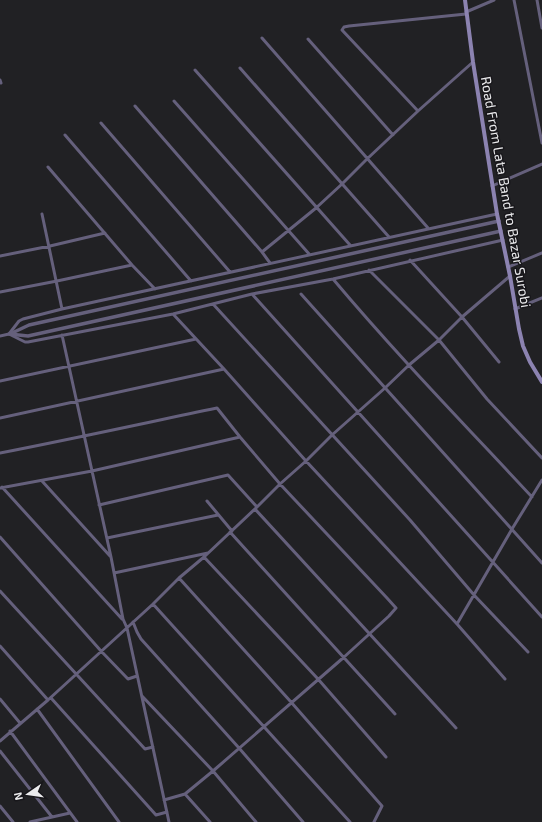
<svg xmlns="http://www.w3.org/2000/svg" width="542" height="822" font-family="'Exo 2',sans-serif">
<style>
.lines{fill:none;stroke-linecap:round;stroke-linejoin:round}
.minor{stroke:#65607c;stroke-width:3}
.tertiary{stroke:#65607c;stroke-width:3.5}
.secondary{stroke:#8c83b1;stroke-width:4}
.labels{text-anchor:middle;stroke-width:3;stroke-linejoin:round;paint-order:stroke}
.street-label{font-size:14px;fill:#ebebed;stroke:#18171b}
</style>
<rect width="100%" height="100%" fill="#212124"/>
<g class="lines">
<path class="minor" d="M514 0 542 143
M537 0 542 28
M466 12 494 0
M262 38 428 228
M308 39 393 135
M240 68 389 237
M195 70 350 245
M0 80 1 83
M174 101 310 255
M135 106 262 252 270 263
M418 111 342 30 344 27 349 26 466 14
M101 123 230 272
M65 135 191 281
M48 167 132 265 155 289
M492 186 542 164
M42 214 62 309
M262 252 316 208 342 184 367 159 418 111 473 62
M0 256 50 246 105 233
M410 260 462 317 499 362
M508 267 542 253
M369 270 439 340 487 399 542 458
M333 279C396 354 465 425 532 497
M0 292 57 281 132 265
M252 294 542 617
M301 294 542 563
M213 304 410 520 474 595 528 652
M515 309 542 298
M173 314 224 369 306 461 457 624 505 679
M11 335 25 342H28L173 314 252 294 333 279 503 240
M62 335 111 557 123 619 127 628 169 822
M0 336 9 334 19 321 23 319 62 309 497 214
M0 381 196 339
M0 418 224 369
M0 453C72 439 145 423 217 408L240 437 280 484 387 598 396 608 389 616 343 658 213 771 185 794 164 800
M42 481 110 556
M2 487 122 619
M0 488 92 471 240 437
M207 501 232 531
M99 505 228 475 257 507
M255 509 456 728
M230 532 395 714
M0 537 101 651 128 679 137 676
M107 538 218 515
M204 557 318 679 386 757
M114 573 208 553
M179 578 291 702 382 806 374 822
M0 591 145 749 153 747
M153 604 350 822
M133 622 137 632 141 639 239 748 303 822
M457 624 512 529 542 480
M0 646 48 700
M142 696 213 771 256 822
M51 698 156 815 167 812
M0 699 20 723
M37 709 119 822
M10 731 77 822
M0 741 48 700 153 604 179 578 204 557 257 507 280 484 306 461 332 435 385 388 409 365 439 340 462 317 510 276
M0 751 52 817
M185 794 210 822
M0 806 13 822
M30 822 70 813"/>
<path class="tertiary" d="M9 334 28 336 501 231
M10 334 29 325 499 221"/>
<path class="secondary" d="M465 0 473 62 497 214 510 276 519 329 523 346 530 362 542 382"/>
</g>
<g class="labels">
<g class="street-label">
<text transform="translate(506 192) rotate(80)" y="5">Road From Lata Band to Bazar Surobi</text>
</g>
</g>
<g transform="translate(28 794) rotate(257)" stroke="#18171b" stroke-width="3" paint-order="stroke">
<path d="M0-3L7 15L0 10L-7 15Z" fill="#ebebed"/>
<text y="-6" font-size="11" font-weight="bold" text-anchor="middle" fill="#ebebed">N</text>
</g>
</svg>
